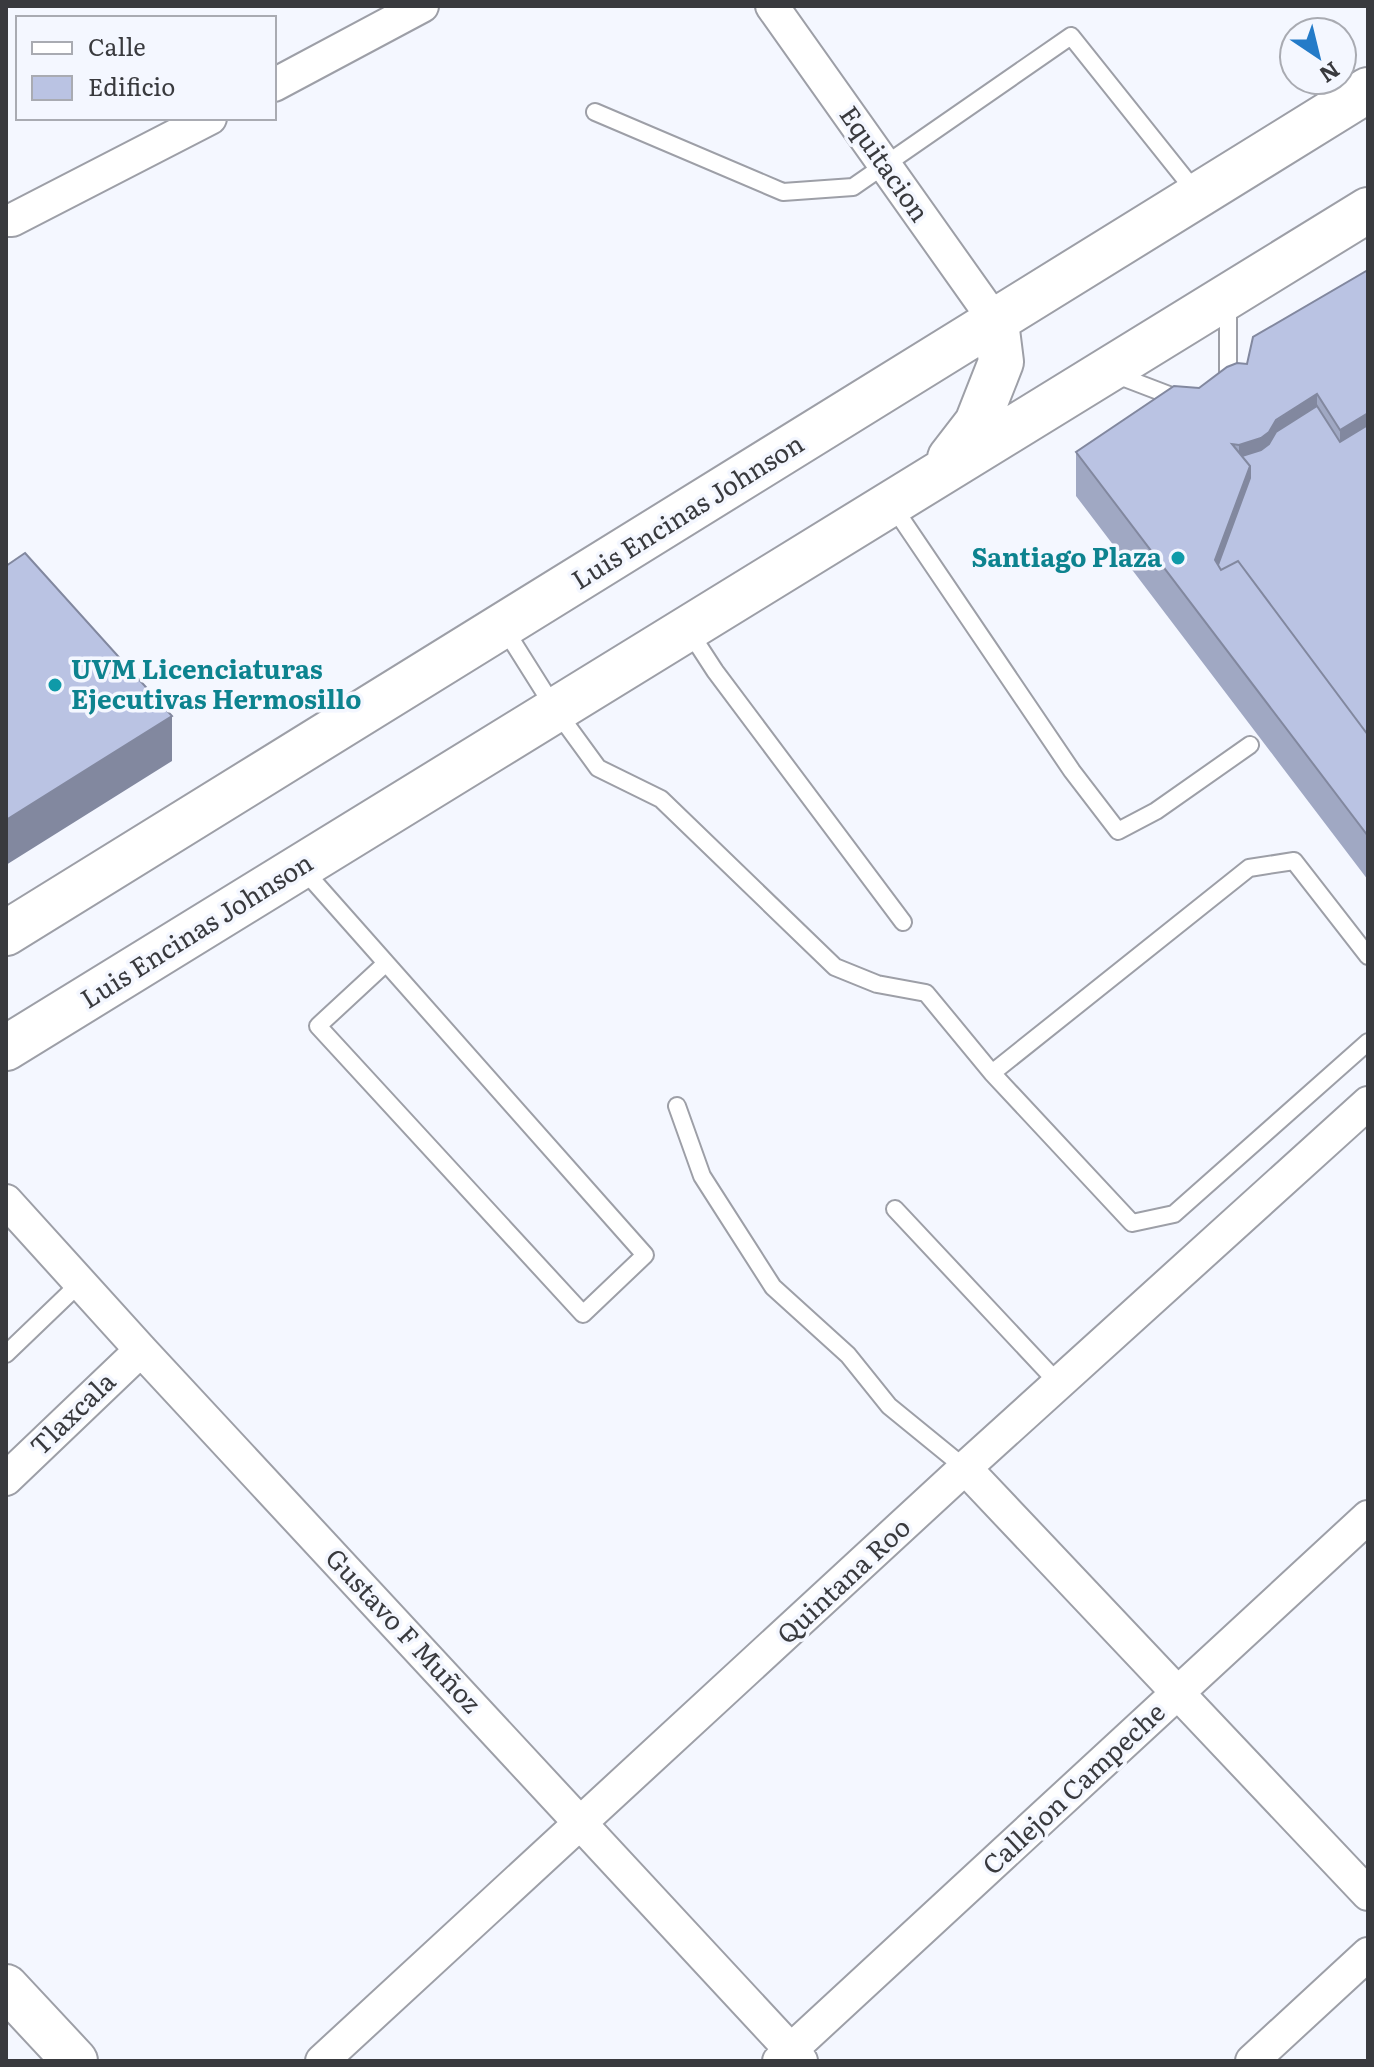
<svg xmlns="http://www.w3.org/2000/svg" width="1374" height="2067" font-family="Literata,serif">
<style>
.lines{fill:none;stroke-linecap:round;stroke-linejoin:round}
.lane-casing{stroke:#9d9fa7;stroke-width:20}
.street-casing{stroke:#9d9fa7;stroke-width:36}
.secondary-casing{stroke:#9d9fa7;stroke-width:48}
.primary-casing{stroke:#9d9fa7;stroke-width:48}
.lane{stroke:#fff;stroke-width:16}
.street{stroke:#fff;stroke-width:32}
.secondary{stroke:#fff;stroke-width:44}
.primary{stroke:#fff;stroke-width:44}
.wall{fill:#a0a8c3}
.shaded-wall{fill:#82889f}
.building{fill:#bac3e3;stroke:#82889f;stroke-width:2}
.culture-dot{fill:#0f9aa8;stroke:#f4f7ff;stroke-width:3}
.labels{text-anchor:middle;stroke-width:7;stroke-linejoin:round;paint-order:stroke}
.street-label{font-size:26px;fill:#393a3e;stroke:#f4f7ff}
.culture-label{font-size:26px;font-weight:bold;fill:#0d838f;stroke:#f4f7ff;text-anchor:end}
</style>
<rect width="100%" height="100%" fill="#f4f7ff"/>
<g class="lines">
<g class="lane-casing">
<path id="lane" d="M595 112 783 192 853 187 1071 36 1198 195
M1114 374 1182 400
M1228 389V300
M892 505 1072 771 1118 831 1156 811 1250 745
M504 628 555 709 598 768 661 799 835 967 877 984 926 993 992 1073 1132 1223 1174 1214 1368 1042
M689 631 715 671 903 922
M301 867 645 1255 583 1314 318 1026 385 964
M992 1073 1249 868 1294 861 1368 956
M677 1106 702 1176 773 1287 848 1355 889 1406 965 1468
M895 1209 1059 1384
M6 1354 80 1283"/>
</g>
<g class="street-casing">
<path id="street" d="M772 6 996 322
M274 85 422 6
M6 220H12L210 118
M6 1201 141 1350 801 2061
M965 1468 1368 1894
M6 1479 141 1350
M322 2061 965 1468 1368 1103
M779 2061 1368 1517
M1252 2061 1368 1954"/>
</g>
<g class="secondary-casing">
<path id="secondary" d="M6 1987 75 2061"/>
</g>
<g class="primary-casing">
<path id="primary" d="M950 458 977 423 1001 362 996 322
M6 933 1368 90
M6 1048 1368 210"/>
</g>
<use href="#lane" class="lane"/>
<use href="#street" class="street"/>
<use href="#secondary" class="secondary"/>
<use href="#primary" class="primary"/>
</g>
<path class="wall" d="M1368 270V880L1076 496V452L1247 364Z"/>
<path class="shaded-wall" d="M1317 394V438L1238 605 1215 560 1239 464V445Z
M1368 413V457L1340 474V430Z
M172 716V761L6 865V820Z"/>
<path class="building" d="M1368 270V413L1340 430 1317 394 1276 420 1269 432 1261 438 1239 445 1232 444 1250 466 1215 560 1221 570 1238 561 1368 735V836L1076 452 1174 386 1199 388 1227 367 1237 363 1247 364 1253 337Z
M1317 406 1340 442 1368 425V735L1238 561 1221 570 1218 565 1250 478V466L1242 456 1261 450 1269 444 1276 432Z
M25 553 172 716 6 820V566Z"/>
<g class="culture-dot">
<circle cx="1178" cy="558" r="8"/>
<circle cx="55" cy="685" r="8"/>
</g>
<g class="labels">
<g class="street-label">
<text transform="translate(884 164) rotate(55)" y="9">Equitacion</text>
<text transform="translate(688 512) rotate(-32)" y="9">Luis Encinas Johnson</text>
<text transform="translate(197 931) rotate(-32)" y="9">Luis Encinas Johnson</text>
<text transform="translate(73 1414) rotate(-44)" y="9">Tlaxcala</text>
<text transform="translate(844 1581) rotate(-43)" y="9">Quintana Roo</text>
<text transform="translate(403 1631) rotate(47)" y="9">Gustavo F Muñoz</text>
<text transform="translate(1074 1789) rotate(-43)" y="9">Callejon Campeche</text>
</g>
<g class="culture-label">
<text x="1162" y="567">Santiago Plaza</text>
<text x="71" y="679" text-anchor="start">UVM Licenciaturas<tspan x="71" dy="30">Ejecutivas Hermosillo</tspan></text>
</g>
</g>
<rect width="1374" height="2067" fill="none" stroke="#393a3e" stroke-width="16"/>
<rect x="16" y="16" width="260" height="104" fill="#f4f7ff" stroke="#a9abb2" stroke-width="2"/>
<rect x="32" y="42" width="40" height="12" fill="#ffffff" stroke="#a9abb2" stroke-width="2"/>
<text x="88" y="56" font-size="24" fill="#393a3e">Calle</text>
<rect x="32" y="76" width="40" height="24" fill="#bac3e3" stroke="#a9abb2" stroke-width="2"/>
<text x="88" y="96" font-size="24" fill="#393a3e">Edificio</text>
<g transform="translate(1318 56) rotate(145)"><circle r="38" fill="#f4f7ff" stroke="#a9abb2" stroke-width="2"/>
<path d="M0-6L14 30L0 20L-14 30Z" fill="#247bc8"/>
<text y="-12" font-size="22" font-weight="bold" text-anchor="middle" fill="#393a3e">N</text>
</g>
</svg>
